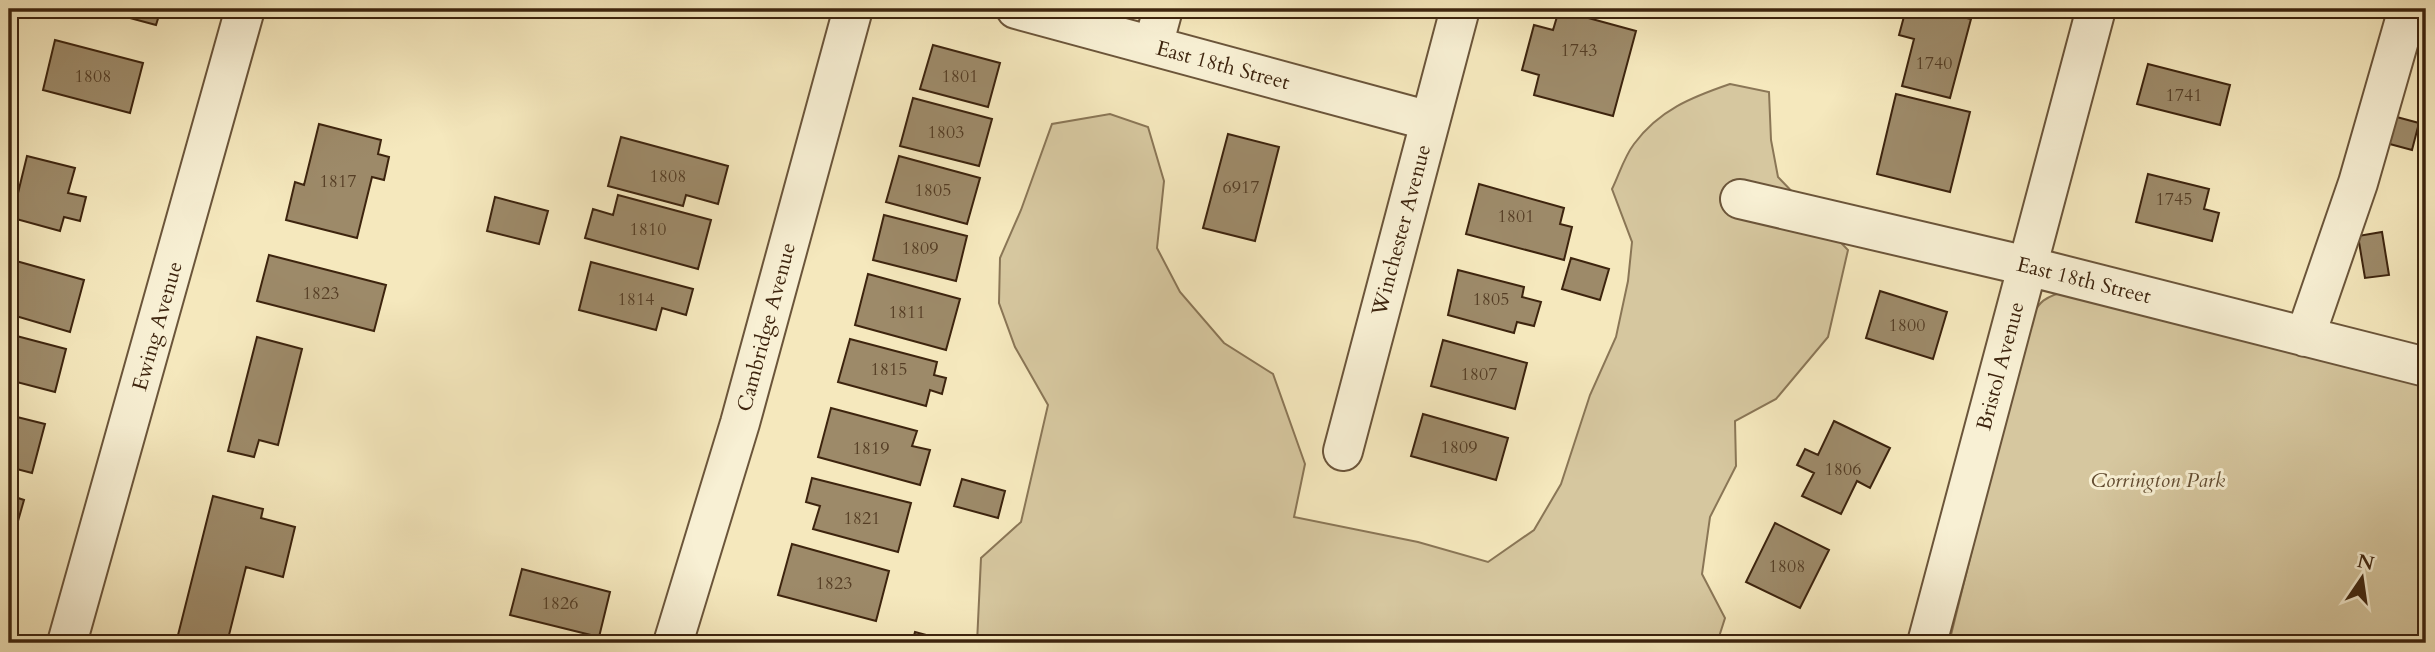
<svg xmlns="http://www.w3.org/2000/svg" width="2435" height="652" font-family="Cardo,serif">
<style>
.green{fill:#d6c79f;stroke:#8a7656;stroke-width:2}
.building{fill:#9d8a69;stroke:#3d240e;stroke-width:2}
.lines{fill:none;stroke-linecap:round;stroke-linejoin:round}
.minor-casing{stroke:#6b553a;stroke-width:42}
.minor{stroke:#f8f0d4;stroke-width:38}
.labels{text-anchor:middle;stroke-width:6;stroke-linejoin:round;paint-order:stroke}
.number-label{font-size:18px;fill:#553e25}
.street-label{font-size:21px;fill:#3d240e;stroke:#f8f0d4}
.park-label{font-size:21px;font-style:italic;fill:#634d32;stroke:#f8f0d4}
</style>
<rect width="100%" height="100%" fill="#f5e8bd"/>
<filter id="stains"><feTurbulence type="fractalNoise" baseFrequency=".00286" numOctaves="4"/><feColorMatrix values="0 0 0 0 .2 0 0 0 0 .09 0 0 0 0 .02 0 0 0 .5 -.17"/></filter>
<radialGradient id="worn" r=".72"><stop offset=".6" stop-color="#630" stop-opacity="0"/><stop offset="1" stop-color="#630" stop-opacity=".3"/></radialGradient>
<path class="green" d="M1730 84 1769 92 1771 140 1778 177 1848 250 1828 337 1776 399 1735 421 1736 466 1710 517 1702 574 1725 618 1717 643H977L981 558 1021 522 1048 405 1015 347 999 303 1000 258 1021 210 1052 124 1110 114 1148 127 1164 181 1157 248 1180 292 1224 343 1273 374 1305 464 1294 517 1418 542 1488 562 1534 530 1561 484 1590 395 1616 337 1628 281 1632 242 1612 189C1619 175 1624 157 1634 144 1659 110 1692 97 1730 84Z
M2074 289 2426 380V643H1949L2027 328C2037 300 2045 296 2074 289Z"/>
<path class="building" d="M116 9H161L156 25 115 14Z
M1906 9H1930L1971 19 1950 98 1902 86 1914 39 1899 35Z
M1559 10 1636 31 1613 116 1534 95 1539 75 1522 70 1534 25 1553 30Z
M55 40 143 63 130 113 43 90Z
M933 45 1000 63 988 107 920 89Z
M2148 64 2230 85 2220 125 2137 104Z
M1896 94 1970 112 1950 192 1877 174Z
M913 98 992 119 979 166 900 146Z
M2393 116 2419 123 2412 150 2386 143Z
M319 124 381 140 378 154 389 157 384 180 372 177 357 238 286 220 295 182 304 185Z
M1228 134 1279 147 1255 241 1203 228Z
M621 137 728 166 718 204 686 195 683 206 608 186Z
M27 156 75 168 68 193 86 197 80 221 64 217 60 231 9 217V191L18 193Z
M899 156 980 178 967 224 886 202Z
M2148 174 2209 189 2204 209 2219 213 2212 241 2136 222Z
M1479 184 1564 208 1560 224 1572 227 1564 260 1466 234Z
M618 195 711 220 698 269 585 238 593 209 613 215Z
M495 197 548 211 539 244 487 231Z
M884 215 967 236 956 281 873 260Z
M2382 232 2389 275 2365 278 2358 236Z
M269 255 386 285 374 331 257 301Z
M1571 258 1609 269 1600 300 1562 289Z
M9 259 84 280 70 332 9 314Z
M591 262 693 289 686 315 662 308 656 330 579 310Z
M1458 270 1524 287 1522 297 1541 302 1534 326 1517 322 1514 333 1448 315Z
M868 274 960 299 946 350 855 325Z
M1880 291 1947 312 1933 359 1866 338Z
M9 334 66 349 55 392 9 380Z
M257 337 302 349 278 445 259 440 254 457 228 451Z
M850 339 937 362 934 375 946 378 942 394 930 390 926 406 838 382Z
M1443 340 1527 363 1515 409 1431 386Z
M831 408 917 431 912 446 930 450 920 485 818 457Z
M1423 414 1508 438 1496 480 1411 456Z
M9 415 45 424 32 473 9 467Z
M1834 421 1890 448 1870 488 1857 481 1841 514 1802 496 1814 473 1797 465 1805 449 1818 455Z
M812 478 911 503 898 552 813 529 820 506 806 502Z
M962 479 1005 491 998 518 954 506Z
M9 495 24 500 12 542 9 541Z
M213 496 263 509 261 518 295 527 283 577 246 567 227 643H176Z
M1775 523 1829 550 1800 608 1746 582Z
M792 544 889 571 876 621 778 595Z
M522 569 610 592 599 637 510 615Z
M915 632 956 643H912Z"/>
<g class="lines">
<g class="minor-casing">
<path id="minor" d="M1016 9 1430 121
M1153 46 1163 9
M1740 199 2027 266 2426 367
M2305 337 2358 183 2408 9
M1343 451 1460 9
M67 643 245 9
M673 643 740 423 853 9
M1927 643 2096 9"/>
</g>
<use href="#minor" class="minor"/>
</g>
<g class="labels">
<g class="number-label">
<text x="1579" y="56">1743</text>
<text x="1934" y="69">1740</text>
<text x="93" y="82">1808</text>
<text x="960" y="82">1801</text>
<text x="2184" y="101">1741</text>
<text x="946" y="138">1803</text>
<text x="668" y="182">1808</text>
<text x="338" y="187">1817</text>
<text x="1241" y="193">6917</text>
<text x="933" y="196">1805</text>
<text x="2174" y="205">1745</text>
<text x="1516" y="222">1801</text>
<text x="648" y="235">1810</text>
<text x="920" y="254">1809</text>
<text x="321" y="299">1823</text>
<text x="636" y="305">1814</text>
<text x="1491" y="305">1805</text>
<text x="907" y="318">1811</text>
<text x="1907" y="331">1800</text>
<text x="889" y="375">1815</text>
<text x="1479" y="380">1807</text>
<text x="1459" y="453">1809</text>
<text x="871" y="454">1819</text>
<text x="1843" y="475">1806</text>
<text x="862" y="524">1821</text>
<text x="1787" y="572">1808</text>
<text x="834" y="589">1823</text>
<text x="560" y="609">1826</text>
</g>
<g class="street-label">
<text transform="translate(1223 65) rotate(15)" y="7">East 18th Street</text>
<text transform="translate(1401 230) rotate(-75)" y="7">Winchester Avenue</text>
<text transform="translate(2084 280) rotate(14)" y="7">East 18th Street</text>
<text transform="translate(157 326) rotate(-74)" y="7">Ewing Avenue</text>
<text transform="translate(766 327) rotate(-75)" y="7">Cambridge Avenue</text>
<text transform="translate(2000 366) rotate(-75)" y="7">Bristol Avenue</text>
</g>
<g class="park-label">
<text x="2158" y="487">Corrington Park</text>
</g>
</g>
<rect width="2435" height="652" fill="none" stroke="#f5e8bd" stroke-width="35"/>
<rect x="10" y="10" width="2414" height="631" fill="none" stroke="#3d240e" stroke-width="3.5"/>
<rect x="18" y="18" width="2400" height="617" fill="none" stroke="#3d240e" stroke-width="2"/>
<g transform="translate(2362 578) rotate(13)" stroke="#f8f0d4" stroke-width="5" paint-order="stroke">
<path d="M0-5L12 26L0 18L-12 26Z" fill="#3d240e"/>
<text y="-10" font-size="19" font-weight="bold" text-anchor="middle" fill="#3d240e">N</text>
</g>
<rect width="100%" height="100%" filter="url(#stains)"/>
<rect width="100%" height="100%" fill="url(#worn)"/>
</svg>
